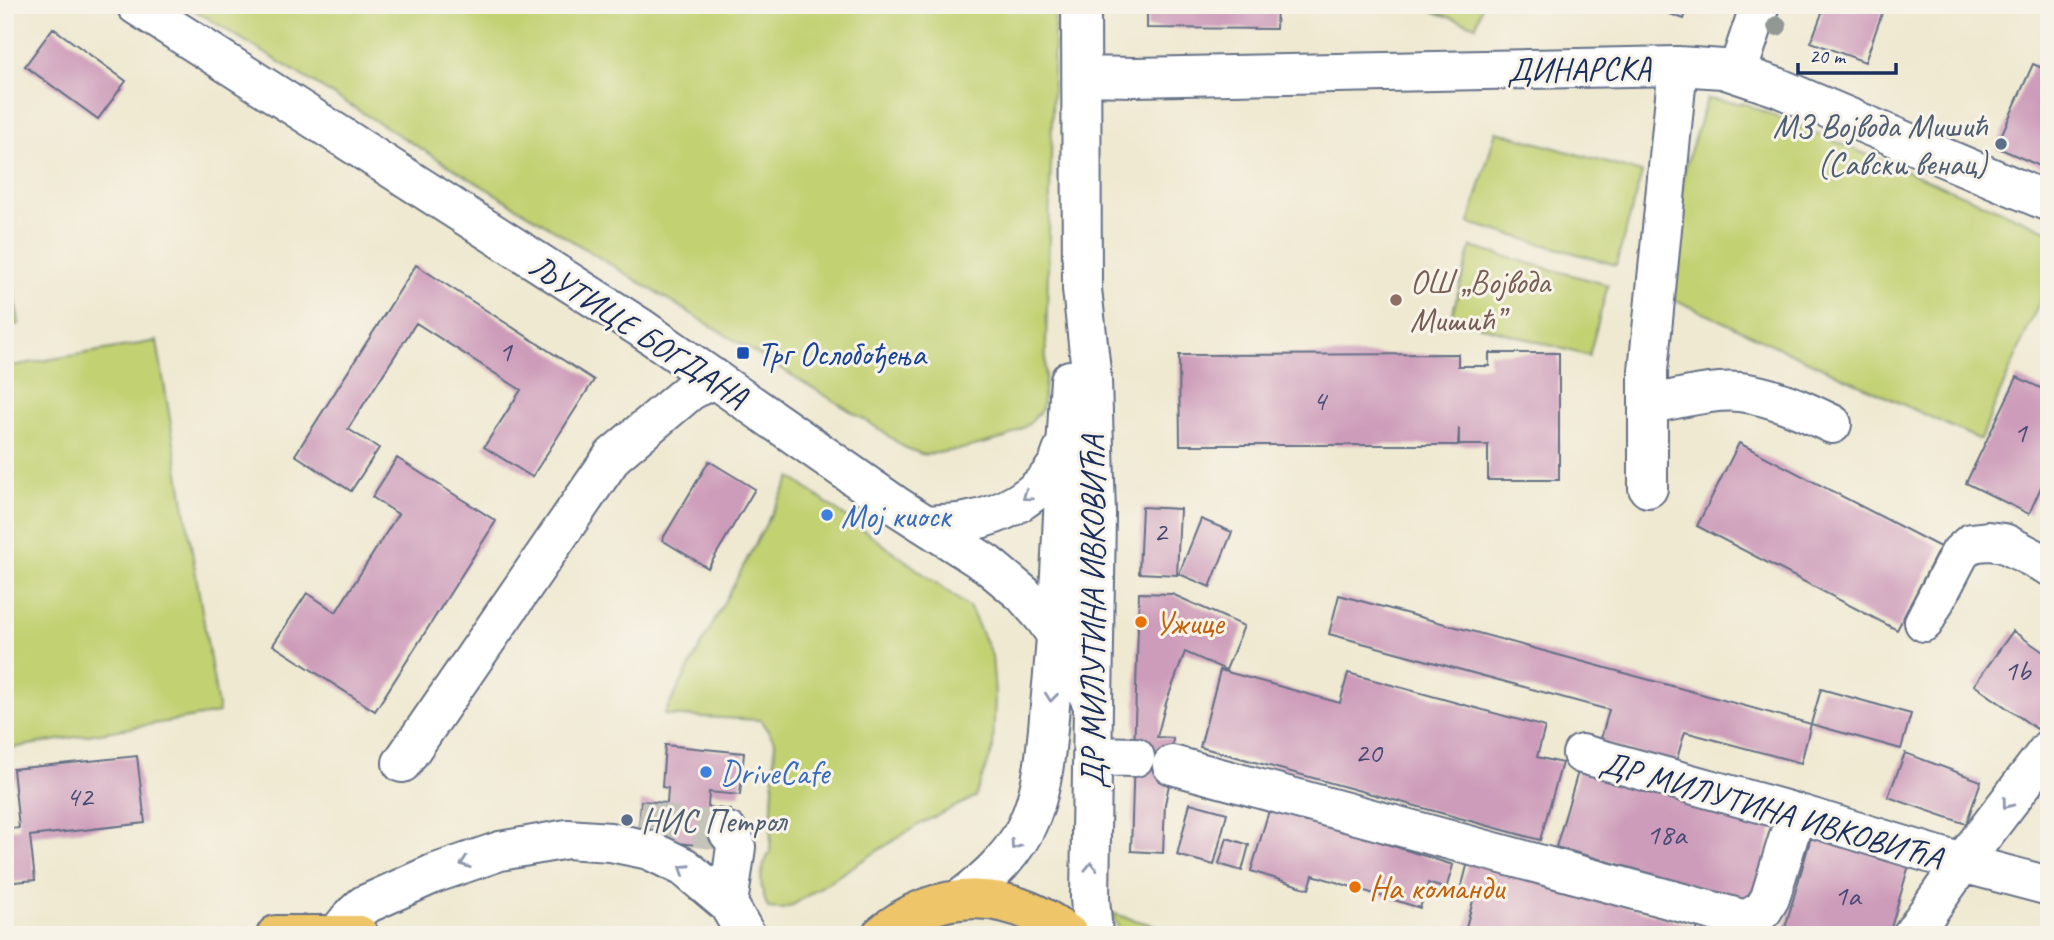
<svg xmlns="http://www.w3.org/2000/svg" width="2054" height="940" font-family="Caveat,sans-serif">
<style>
.green{fill:#c2d172;stroke:#6e8068;stroke-width:2}
.building{fill:#cd9cba}
.lines{fill:none;stroke-linecap:round;stroke-linejoin:round}
.minor-tunnel{stroke:#c5c4ba;stroke-width:38;stroke-dasharray:38 19;stroke-linecap:butt}
.minor-casing{stroke:#657086;stroke-width:42}
.major-casing{stroke:#657086;stroke-width:42}
.minor{stroke:#fff;stroke-width:38}
.major{stroke:#eec569;stroke-width:38}
.tree{fill:#929994}
.oneway{stroke:#8d97ae}
.service-dot{fill:#5c6f8a;stroke:#f7f3e8;stroke-width:2.5}
.education-dot{fill:#8d6e63;stroke:#f7f3e8;stroke-width:2.5}
.transit-dot{fill:#1a4fb4;stroke:#f7f3e8;stroke-width:2.5}
.shop-dot{fill:#3f7fe0;stroke:#f7f3e8;stroke-width:2.5}
.food-dot{fill:#e8710a;stroke:#f7f3e8;stroke-width:2.5}
.labels{text-anchor:middle;stroke-width:6;stroke-linejoin:round;paint-order:stroke}
.number-label{font-size:30px;fill:#484a75}
.street-label{font-size:33px;fill:#1b2f5e;stroke:#f7f3e8}
.service-label{font-size:33px;fill:#4e5e75;stroke:#f7f3e8;text-anchor:end}
.education-label{font-size:33px;fill:#785e54;stroke:#f7f3e8;text-anchor:start}
.transit-label{font-size:33px;fill:#164399;stroke:#f7f3e8;text-anchor:start}
.shop-label{font-size:33px;fill:#366cbe;stroke:#f7f3e8;text-anchor:start}
.food-label{font-size:33px;fill:#c56008;stroke:#f7f3e8;text-anchor:start}
</style>
<rect width="100%" height="100%" fill="#f7f3e8"/>
<filter id="ink" filterUnits="userSpaceOnUse"><feTurbulence type="fractalNoise" baseFrequency=".0143" numOctaves="2"/><feDisplacementMap in="SourceGraphic" scale="14" xChannelSelector="R" yChannelSelector="G"/><feConvolveMatrix kernelMatrix="1 2 1 2 8 2 1 2 1" color-interpolation-filters="sRGB"/></filter>
<filter id="wash" filterUnits="userSpaceOnUse"><feTurbulence type="fractalNoise" baseFrequency=".00686" numOctaves="4" result="noise"/><feDisplacementMap in="SourceGraphic" scale="28" xChannelSelector="R" yChannelSelector="G"/><feGaussianBlur stdDeviation="1.57" result="paint"/><feColorMatrix in="noise" values="0 0 0 0 0 0 0 0 0 0 0 0 0 0 0 0 0 1.4 0 .05"/><feComposite in="paint" operator="in"/></filter>
<g filter="url(#wash)">
<rect width="100%" height="100%" fill="#efe9d1"/>
<path class="green" d="M186 5H1055L1045 383 1042 409 1029 424 1005 438 962 449 924 455 904 447 870 423Z
M1414 5H1482L1476 26Z
M1707 99 1746 104 2049 231V279L1980 440 1669 297 1683 174Z
M1496 131 1642 173 1616 265 1469 223Z
M5 239 19 324 5 327Z
M1471 247 1608 285 1589 356 1451 318Z
M157 341 219 713 5 749V367Z
M791 477 970 608 992 656 995 694 993 749 975 797 918 825 791 906 782 909 768 908C759 886 758 873 770 852L775 741 760 720 664 715Z
M1111 913 1187 935H1122Z"/>
<g id="blocks">
<path class="building" d="M1147 5H1277L1276 29 1147 28Z
M1644 5H1689L1684 19Z
M1825 5H1885L1865 62 1811 42Z
M53 28 126 81 98 119 25 66Z
M2033 64 2049 71V170L1996 147Z
M416 265 594 380 532 477 484 447 521 390 416 323 348 429 379 448 351 491 295 455Z
M1489 353H1559V480H1488V445H1459V428L1458 445H1180L1179 355 1458 354V366H1489Z
M2017 377 2049 392V491L2041 487 2029 514 1966 483Z
M1739 443 1940 547 1897 630 1697 526Z
M397 458 496 521 375 711 273 645 307 593 336 612 398 514 372 497Z
M709 461 755 489 708 568 662 540Z
M1142 507 1180 509 1177 575 1139 573Z
M1201 519 1232 532 1210 587 1179 574Z
M1139 593 1172 594 1244 626 1226 670 1185 652 1166 703 1157 737 1173 738 1171 775 1165 804 1163 853 1131 851Z
M1339 595 1811 724 1821 689 1911 714 1901 749 1811 724 1801 763 1685 732 1675 765 1600 742 1609 710 1329 634Z
M2013 631 2049 656V712L2037 729 1974 685Z
M1220 670 1340 703 1348 673 1545 727 1537 757 1562 763 1540 840 1200 747Z
M665 745 744 753 740 795 709 792 708 807 731 810 726 848 638 839 641 801 667 803 668 788 662 787Z
M1905 753 1981 781 1966 824 1888 797Z
M137 756 145 823 30 836 35 880 5 883V829L19 828 13 769Z
M1580 765 1775 820 1753 902 1556 847Z
M1190 803 1227 813 1214 865 1177 855Z
M1270 807 1453 865 1446 889 1428 883 1420 908 1313 875 1309 889 1251 871Z
M1813 830 1911 858 1889 935 1874 933V935H1783Z
M1227 838 1249 845 1242 871 1219 864Z
M1468 862 1698 927 1695 935H1464L1474 897 1460 893Z"/>
</g>
</g>
<g filter="url(#ink)">
<use href="#blocks" fill-opacity="0" stroke="#657086" stroke-width="2"/>
<g class="lines">
<path class="minor-tunnel" d="M639 820 728 832"/>
<g class="minor-casing">
<path id="minor" d="M136 5 641 328 898 507 987 564 1023 594 1045 619 1066 649 1093 705
M1081 5 1082 289 1092 380 1096 514 1090 898 1093 935
M1737 73 1760 5
M1082 76 1135 77 1678 66 1723 69 1777 87 2049 202
M1648 404C1676 400 1712 389 1740 392 1773 396 1803 410 1832 424
M1648 488V371L1678 66
M926 525C940 524 956 524 970 521 1004 515 1039 495 1057 465 1060 459 1062 451 1065 445
M1924 622 1960 553 1971 543 1988 541 2004 543 2049 566
M1582 754 1796 813 1962 863 2049 886
M1093 756 1135 757
M402 763 613 456 690 391 714 378
M1172 765 1746 920 1763 910 1770 898 1796 813
M728 832 734 839 736 847 728 904
M959 900C989 878 1017 852 1031 816 1046 778 1047 735 1051 695 1062 590 1063 485 1070 380
M338 933 350 918 364 905 433 874 500 851 567 839 610 842 649 850 684 867 728 904 746 935
M1912 935 1962 863 2049 749"/>
</g>
<g class="major-casing">
<path id="major" d="M276 935H359
M881 935C939 886 1011 889 1069 935"/>
</g>
<use href="#minor" class="minor"/>
<use href="#major" class="major"/>
</g>
<circle class="tree" cx="1777" cy="26" r="10"/>
<defs><path id="oneway-chevron" d="M-2-3.5L2.5 0L-2 3.5" fill="none" stroke-width="1.6" stroke-linecap="round" stroke-linejoin="round" transform="scale(1.75)"/></defs>
<g class="oneway">
<use href="#oneway-chevron" transform="translate(1027 496) rotate(143)"/>
<use href="#oneway-chevron" transform="translate(1051 697) rotate(96)"/>
<use href="#oneway-chevron" transform="translate(2007 804) rotate(127)"/>
<use href="#oneway-chevron" transform="translate(1015 845) rotate(125)"/>
<use href="#oneway-chevron" transform="translate(465 863) rotate(161)"/>
<use href="#oneway-chevron" transform="translate(1091 867) rotate(-89)"/>
<use href="#oneway-chevron" transform="translate(684 869) rotate(-147)"/>
</g>
</g>
<g class="service-dot">
<circle cx="2001" cy="144" r="7"/>
<circle cx="627" cy="820" r="7"/>
</g>
<circle class="education-dot" cx="1396" cy="300" r="7"/>
<rect class="transit-dot" x="736" y="346" width="14" height="14" rx="3.5"/>
<g class="shop-dot">
<circle cx="827" cy="515" r="7"/>
<circle cx="706" cy="772" r="7"/>
</g>
<g class="food-dot">
<circle cx="1141" cy="622" r="7"/>
<circle cx="1355" cy="887" r="7"/>
</g>
<g class="labels">
<g class="number-label">
<text x="505" y="361">1</text>
<text x="1319" y="410">4</text>
<text x="2020" y="442">1</text>
<text x="1160" y="541">2</text>
<text x="2017" y="680">1b</text>
<text x="1368" y="762">20</text>
<text x="79" y="806">42</text>
<text x="1666" y="844">18a</text>
<text x="1847" y="905">1a</text>
</g>
<g class="street-label">
<text transform="translate(1579 68) rotate(-1)" y="12">ДИНАРСКА</text>
<text transform="translate(639 330) rotate(33)" y="12">ЉУТИЦЕ БОГДАНА</text>
<text transform="translate(1092 612) rotate(-90)" y="12">ДР МИЛУТИНА ИВКОВИЋА</text>
<text transform="translate(1772 809) rotate(16)" y="12">ДР МИЛУТИНА ИВКОВИЋА</text>
</g>
<g class="service-label">
<text x="1987" y="137">МЗ Војвода Мишић<tspan x="1987" dy="38">(Савски венац)</tspan></text>
<text x="641" y="832" text-anchor="start">НИС Петрол</text>
</g>
<g class="education-label">
<text x="1410" y="293">ОШ „Војвода<tspan x="1410" dy="38">Мишић”</tspan></text>
</g>
<g class="transit-label">
<text x="757" y="365">Трг Ослобођења</text>
</g>
<g class="shop-label">
<text x="841" y="527">Мој киоск</text>
<text x="720" y="784">DriveCafe</text>
</g>
<g class="food-label">
<text x="1155" y="634">Ужице</text>
<text x="1369" y="899">На команди</text>
</g>
</g>
<rect width="2054" height="940" fill="none" stroke="#f7f3e8" stroke-width="28"/>
<path d="M1798 63v10h98v-10" fill="none" stroke="#1b2f5e" stroke-width="3.5"/>
<text x="1809" y="63" font-size="21" fill="#1b2f5e" stroke="#f7f3e8" stroke-width="5" paint-order="stroke">20 m</text>
</svg>
